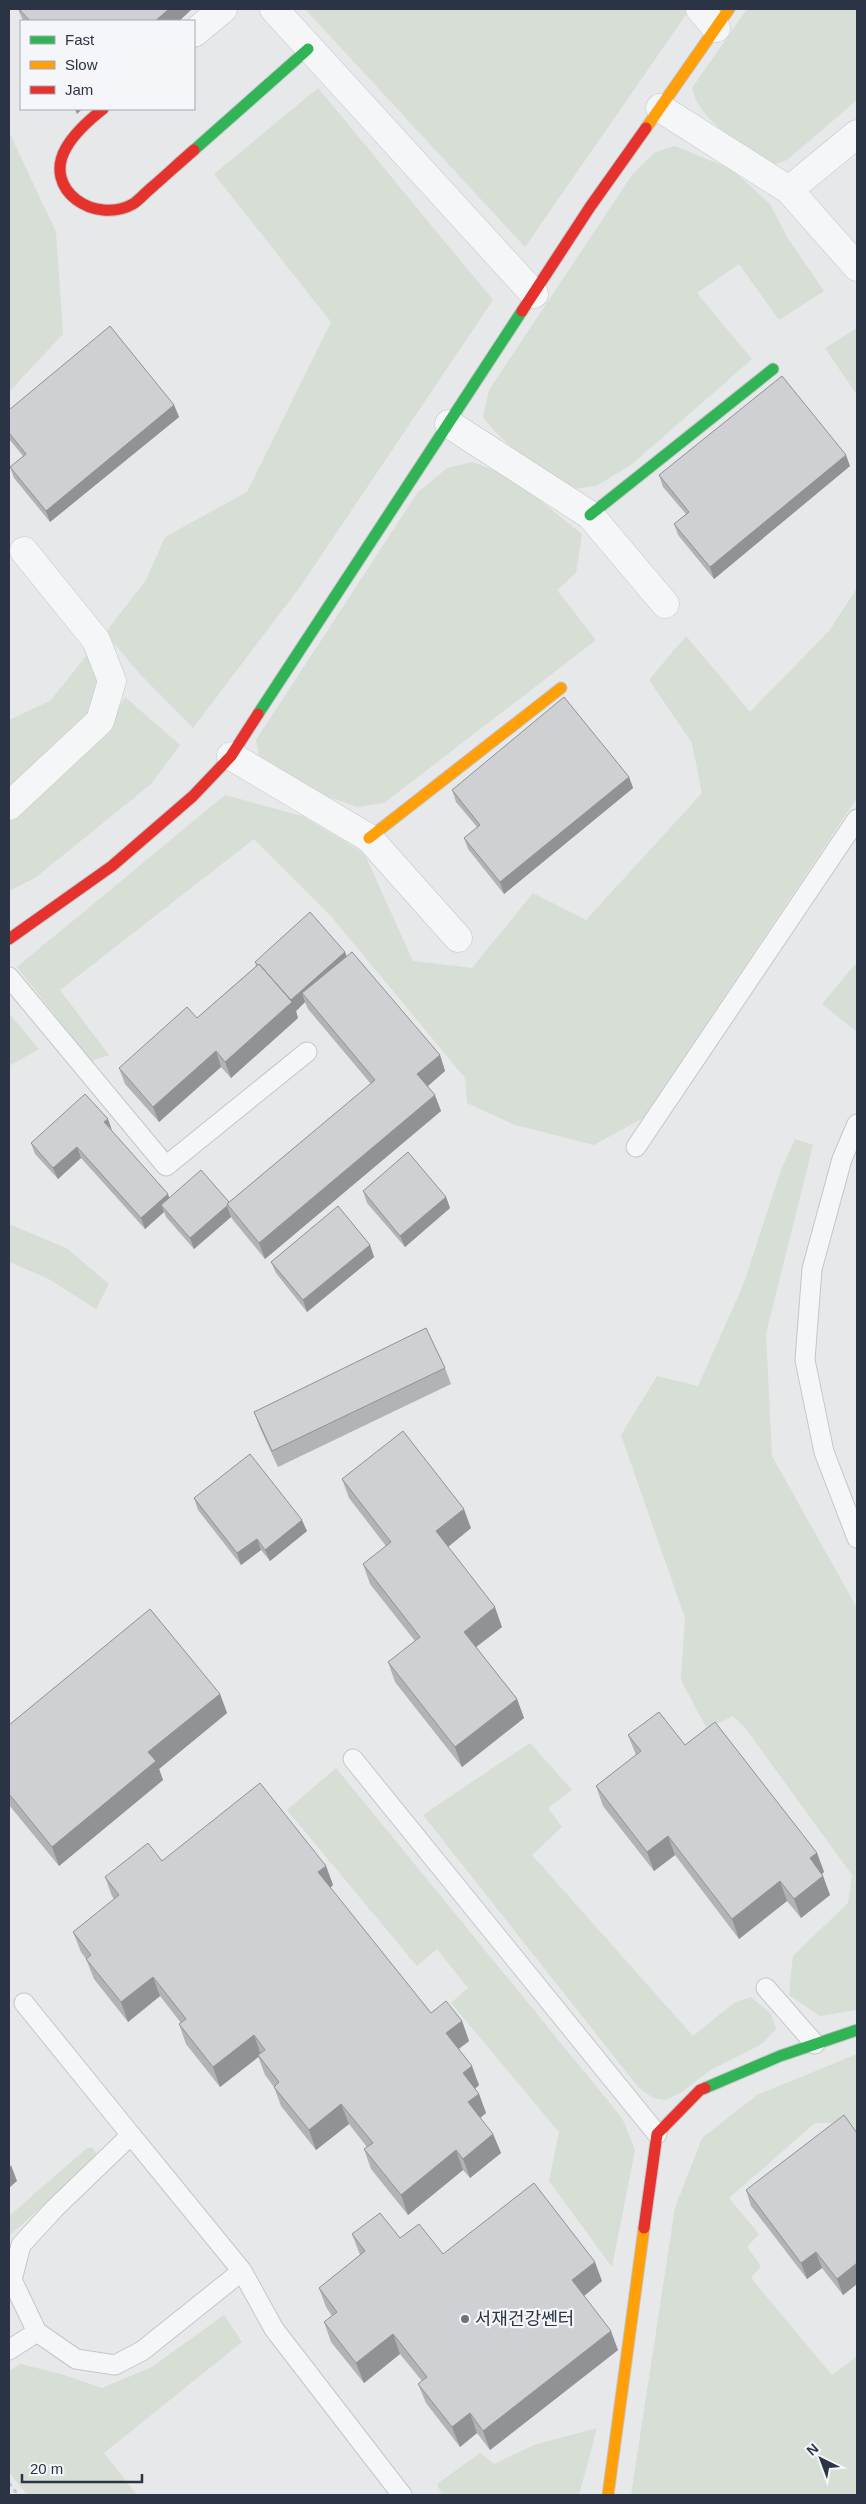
<svg xmlns="http://www.w3.org/2000/svg" width="866" height="2504" font-family="Helvetica,'Noto Sans KR',sans-serif">
<style>
.green{fill:#d6ded6}
.lines{fill:none;stroke-linecap:round;stroke-linejoin:round}
.lane-casing{stroke:#c4c6c8;stroke-width:21}
.street-casing{stroke:#c4c6c8;stroke-width:29}
.fast-casing{stroke:#c4c6c8;stroke-width:13}
.slow-casing{stroke:#c4c6c8;stroke-width:13}
.jam-casing{stroke:#c4c6c8;stroke-width:13}
.path{stroke:#c5c6ca;stroke-width:3;stroke-dasharray:4 4;stroke-linecap:butt}
.lane{stroke:#f5f6f7;stroke-width:19}
.street{stroke:#f5f6f7;stroke-width:28}
.fast{stroke:#30b455;stroke-width:11}
.slow{stroke:#ff9f0a;stroke-width:11}
.jam{stroke:#e5322d;stroke-width:11}
.wall{fill:#b1b3b5}
.shaded-wall{fill:#909294}
.building{fill:#ced0d3;stroke:#909294}
.poi-dot{fill:#6c737f;stroke:#f4f6f9;stroke-width:2}
.labels{text-anchor:middle;stroke-width:4.5;stroke-linejoin:round;paint-order:stroke}
.poi-label{font-size:18px;fill:#2b3445;stroke:#f4f6f9;text-anchor:start}
</style>
<rect width="100%" height="100%" fill="#e6e8ea"/>
<path class="green" d="M305 9H690L525 247Z
M747 9H857V100L787 160 775 164C745 147 699 122 692 88Z
M318 88 493 300 300 587 193 728 140 674 105 633 146 580 165 537 247 492 331 322 214 174Z
M9 132 56 232 63 334 9 392Z
M675 146 731 169 770 204 787 237 824 291 779 320 739 264 697 293 752 359 631 465 596 486 571 489C540 468 506 448 483 417L489 390 632 175 654 153Z
M857 328V395L825 348Z
M473 462 511 477 582 534 576 573 557 590 596 640 384 803 357 807 329 797 272 765 259 755 256 740 418 492 447 468Z
M857 588V798L643 1118 594 1145 515 1125 467 1103 465 1078 331 916 254 839 60 990 109 1055 91 1061 17 967 225 795 302 816 364 853 413 961 472 968 533 893 586 920 702 793 692 743 649 680 686 636 750 712 829 631Z
M91 650 101 684 88 718 9 792V720L50 701Z
M125 697 180 745 151 784 35 878 9 891V819L108 727Z
M857 962V1032L822 1004Z
M9 1013 39 1049 9 1066Z
M795 1139 813 1145 766 1334 772 1456 857 1608V2010L820 2016 789 1995 793 1956 848 1903 852 1875 746 1729 733 1716 707 1729 681 1680 685 1618 621 1435 657 1376 698 1386 744 1283 781 1170Z
M9 1224 66 1248 109 1284 96 1309 47 1278 9 1262Z
M530 1743 572 1790 548 1808 562 1827 532 1855 693 2036 734 2003 751 1997 771 2014 776 2029 762 2044 709 2071 682 2092 666 2100 653 2098 639 2088 423 1815Z
M336 1768 622 2118 635 2150 612 2267 549 2181 559 2132 451 2003 468 1988 437 1949 417 1966 287 1810Z
M857 2054V2133L850 2123H815L729 2198 759 2234 747 2247 761 2266 751 2278 832 2375 856 2357 857 2359V2495H631L675 2208 702 2138 757 2095Z
M87 2148H93L96 2153V2159L9 2236V2216Z
M224 2315 242 2342 104 2453 137 2495H27L9 2472V2371L20 2364 61 2374 102 2388 152 2367Z
M597 2428 579 2495H442L437 2484 480 2453 494 2464 534 2445Z"/>
<g class="lines">
<g class="lane-casing">
<path id="lane" d="M9 977 166 1166 307 1052
M857 1124 842 1159 812 1269 805 1360 824 1452 857 1538
M636 1147 857 819
M353 1759 657 2134
M766 1988 815 2044
M24 2003 131 2135 55 2208 21 2245 12 2280 37 2332
M131 2135 242 2271
M9 2350 37 2332 76 2359 115 2365 142 2351 242 2271 274 2329 402 2495"/>
</g>
<g class="street-casing">
<path id="street" d="M274 9 534 294
M700 9 716 28
M194 33 223 9
M660 108 789 190 857 267
M789 190 857 134
M449 424 590 515 665 604
M231 756 369 838 458 938
M9 806 100 721 112 681 96 640 24 551"/>
</g>
<g class="fast-casing">
<path id="fast" d="M194 150 308 49
M590 515 773 369
M258 714 522 311
M705 2088 780 2056 857 2030"/>
</g>
<g class="slow-casing">
<path id="slow" d="M646 128 729 9
M369 838 561 688
M608 2495 644 2228"/>
</g>
<g class="jam-casing">
<path id="jam" d="M103 109C89 120 75 132 66 148 42 190 95 225 133 204 139 200 145 193 150 189 165 176 179 163 194 150
M522 311 590 207 646 128
M9 939 112 866 193 796 231 756 258 714
M644 2228 657 2134 700 2090 705 2088"/>
</g>
<path class="path" d="M9 2483 18 2495"/>
<use href="#lane" class="lane"/>
<use href="#street" class="street"/>
<use href="#fast" class="fast"/>
<use href="#slow" class="slow"/>
<use href="#jam" class="jam"/>
</g>
<path class="wall" d="M18 9H192L179 21H23Z
M174 405 179 417 50 522 14 478 10 467 23 456 9 439V410Z
M850 466 714 579 678 535 674 524 686 514 663 487 659 475Z
M629 777 633 788 504 894 468 849 464 838 477 827 456 802 452 790Z
M345 952 346 956 440 1055 445 1071 428 1086 441 1111 265 1259 233 1220 231 1217 194 1249 166 1217 164 1212 145 1229 81 1158 58 1179 35 1154 31 1143 112 1131 169 1198 229 1202 371 1084 308 1009 305 1002 296 1011 298 1018 231 1078 221 1067 159 1122 125 1084 119 1068 197 1018 256 966 255 962Z
M363 1191 446 1197 450 1208 405 1247 367 1203Z
M370 1245 374 1257 307 1312 276 1273 271 1262Z
M445 1368 451 1384 278 1467 260 1428 254 1412Z
M342 1479 471 1528 448 1547 502 1627 476 1647 517 1699 524 1718 462 1767 395 1682 388 1662 415 1641 370 1584 363 1564 386 1546 349 1498Z
M194 1498 307 1531 270 1561 261 1550 241 1565 198 1510Z
M220 1694 227 1713 159 1769 163 1780 59 1866 9 1805V1725Z
M628 1735 685 1745 817 1853 824 1872 822 1874 823 1876 830 1895 801 1918 787 1901 739 1939 675 1855 654 1871 603 1806 596 1786 636 1755Z
M162 1861 326 1866 333 1885 330 1888 431 2013 462 2021 469 2041 459 2049 479 2085 475 2089 479 2094 486 2113 480 2118 493 2134 501 2153 470 2178 463 2170 408 2215 371 2169 364 2149 367 2147 349 2124 316 2150 281 2106 274 2087 265 2075 258 2056 220 2087 186 2044 179 2024 181 2023 160 1996 128 2022 94 1979 86 1959 81 1952 73 1932 114 1899 112 1896 105 1877Z
M857 2133V2284L843 2295 822 2268 807 2279 751 2206 746 2190Z
M352 2234 400 2238 443 2254 602 2281 584 2296 618 2350 490 2450 477 2433 460 2447 426 2403 418 2384 422 2381 400 2354 364 2383 331 2342 324 2322 332 2316 326 2307 319 2288 360 2255Z"/>
<path class="shaded-wall" d="M169 9H192L179 21H155Z
M75 109H82L77 114Z
M174 405 179 417 50 522 46 511Z
M846 455 850 466 714 579 710 567Z
M629 777 633 788 504 894 500 882Z
M345 952 349 963 302 993 305 1002 296 1011 298 1018 231 1078 225 1062 289 1001Z
M216 1051 221 1067 159 1122 153 1107Z
M440 1055 445 1071 423 1090 417 1074Z
M435 1095 441 1111 265 1259 259 1243Z
M108 1119 112 1130 104 1122Z
M77 1147 81 1158 58 1179 53 1168Z
M168 1194 172 1205H161L164 1212 145 1229 141 1218Z
M446 1197 450 1208 405 1247 400 1236Z
M227 1206 231 1217 194 1249 190 1238Z
M370 1245 374 1257 307 1312 303 1300Z
M464 1509 471 1528 443 1551 436 1531Z
M302 1520 307 1531 270 1561 265 1550Z
M257 1539 261 1550 241 1565 237 1553Z
M495 1607 502 1627 471 1651 464 1632Z
M220 1694 227 1713 159 1769 163 1780 59 1866 52 1847 148 1752Z
M517 1699 524 1718 462 1767 455 1747Z
M668 1836 675 1855 654 1871 647 1852Z
M817 1853 824 1872 817 1878 810 1858Z
M326 1866 333 1885 325 1892 318 1872Z
M823 1876 830 1895 801 1918 794 1899Z
M780 1881 787 1901 739 1939 732 1919Z
M153 1977 160 1996 128 2022 121 2002Z
M462 2021 469 2041 453 2053 446 2033Z
M254 2035 261 2055 220 2087 213 2067Z
M472 2066 479 2085 470 2093 463 2073Z
M479 2094 486 2113 475 2122 468 2102Z
M341 2104 349 2124 316 2150 309 2130Z
M493 2134 501 2153 470 2178 463 2159Z
M456 2150 463 2170 408 2215 401 2195Z
M11 2165 17 2181 9 2188V2168Z
M816 2252 822 2268 807 2279 801 2263Z
M595 2262 602 2281 579 2300 572 2280Z
M857 2263V2284L843 2295 837 2279Z
M611 2331 618 2350 490 2450 483 2431Z
M393 2334 400 2354 364 2383 356 2363Z
M470 2413 477 2433 460 2447 452 2427Z"/>
<path class="building" d="M19 9H169L155 21H30Z
M110 326 174 405 46 511 10 467 26 454 9 433V410Z
M782 376 846 455 710 567 674 524 689 512 659 475Z
M564 697 629 777 500 882 464 838 480 825 452 790Z
M310 912 345 952 291 1000 259 964 258 965 255 962Z
M352 952 440 1055 417 1074 435 1095 259 1243 227 1204 375 1080 302 993Z
M259 964 292 1002 225 1062 216 1051 153 1107 119 1068 187 1007 197 1018Z
M85 1094 108 1119 104 1122 168 1194 141 1218 77 1147 53 1168 31 1143Z
M408 1152 446 1197 400 1236 363 1191Z
M201 1170 229 1202 227 1204 228 1205 190 1238 161 1205Z
M338 1206 370 1245 303 1300 271 1262Z
M426 1328 445 1368 272 1451 254 1412Z
M403 1431 464 1509 436 1531 495 1607 464 1632 517 1699 455 1747 388 1662 420 1637 363 1564 391 1542 342 1479Z
M250 1454 302 1520 265 1550 257 1539 237 1553 194 1498Z
M150 1609 220 1694 148 1752 156 1761 52 1847 9 1794V1725Z
M659 1712 685 1745 715 1722 817 1853 810 1858 823 1876 794 1899 780 1881 732 1919 668 1836 647 1852 596 1786 641 1751 628 1735Z
M260 1783 326 1866 318 1872 431 2013 446 2001 462 2021 446 2033 472 2066 463 2073 479 2094 468 2102 493 2134 463 2159 456 2150 401 2195 364 2149 373 2143 341 2104 309 2130 274 2087 279 2082 258 2055 265 2050 254 2035 213 2067 179 2024 186 2019 153 1977 121 2002 86 1959 91 1955 73 1932 119 1895 105 1877 148 1843 162 1861Z
M844 2115 857 2133V2263L837 2279 816 2252 801 2263 746 2190Z
M534 2183 595 2262 572 2280 611 2331 483 2431 470 2413 452 2427 418 2384 427 2377 393 2334 356 2363 324 2322 337 2312 319 2288 365 2251 352 2234 380 2213 400 2238 419 2224 443 2254Z"/>
<circle class="poi-dot" cx="465" cy="2319" r="5"/>
<g class="labels">
<g class="poi-label">
<text x="475" y="2325">서재건강쎈터</text>
</g>
</g>
<rect width="866" height="2504" fill="none" stroke="#2b3445" stroke-width="20"/>
<rect x="20" y="20" width="175" height="90" fill="#f4f6f9" stroke="#a4a8b1"/>
<rect x="30" y="36" width="25" height="8" fill="#30b455" stroke="#a4a8b1"/>
<text x="65" y="45" font-size="15" fill="#2b3445">Fast</text>
<rect x="30" y="61" width="25" height="8" fill="#ff9f0a" stroke="#a4a8b1"/>
<text x="65" y="70" font-size="15" fill="#2b3445">Slow</text>
<rect x="30" y="86" width="25" height="8" fill="#e5322d" stroke="#a4a8b1"/>
<text x="65" y="95" font-size="15" fill="#2b3445">Jam</text>
<g transform="translate(821 2459) rotate(318)" stroke="#f4f6f9" stroke-width="4" paint-order="stroke">
<path d="M0-4L9 19L0 12L-9 19Z" fill="#2b3445"/>
<text y="-8" font-size="14" font-weight="bold" text-anchor="middle" fill="#2b3445">N</text>
</g>
<path d="M22 2474v8h120v-8" fill="none" stroke="#2b3445" stroke-width="2.5"/>
<text x="30" y="2474" font-size="15" fill="#2b3445" stroke="#f4f6f9" stroke-width="4" paint-order="stroke">20 m</text>
</svg>
